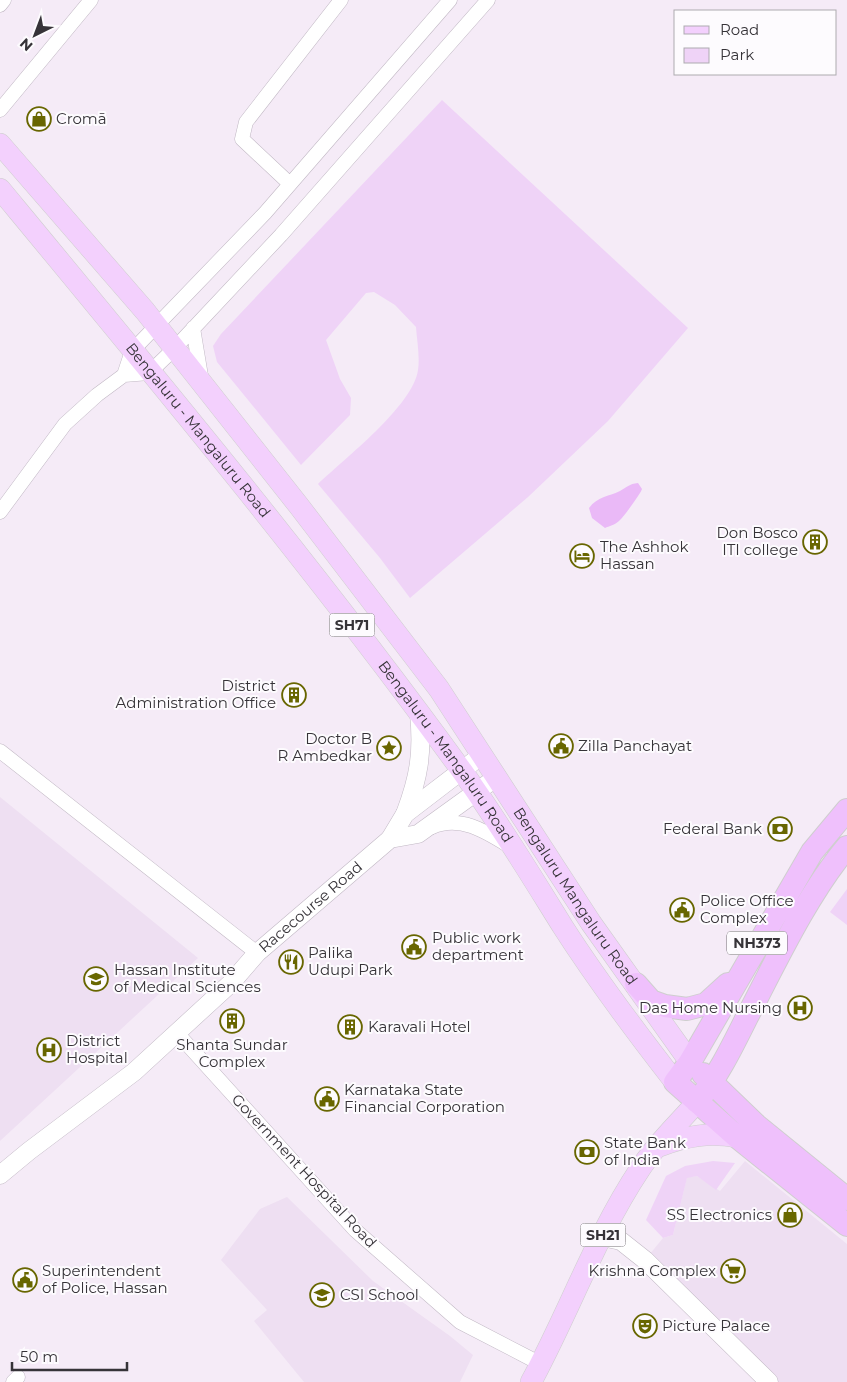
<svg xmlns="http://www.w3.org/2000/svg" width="847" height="1382" font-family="Montserrat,sans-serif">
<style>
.built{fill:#eedff2}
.green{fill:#efd3f7}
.water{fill:#eab9f7}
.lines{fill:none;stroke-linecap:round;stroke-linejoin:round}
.minor-casing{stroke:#c1b8c4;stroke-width:15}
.tertiary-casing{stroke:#c1b8c4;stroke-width:19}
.primary-casing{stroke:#cfcecf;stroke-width:22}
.trunk-casing{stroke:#cfcecf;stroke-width:24}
.minor{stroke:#fff;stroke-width:14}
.tertiary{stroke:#fff;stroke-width:18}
.primary{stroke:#f3d0fd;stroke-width:21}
.trunk{stroke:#efc0fc;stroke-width:22}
.labels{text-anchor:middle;stroke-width:4;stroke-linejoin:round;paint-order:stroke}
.shield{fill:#fdfbfe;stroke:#726f73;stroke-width:1}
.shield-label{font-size:14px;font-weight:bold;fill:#363338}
.poi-label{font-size:15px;fill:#363338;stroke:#fdfbfe;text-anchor:start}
.street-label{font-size:15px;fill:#363338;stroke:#fdfbfe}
</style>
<rect width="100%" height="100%" fill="#f5ebf7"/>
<path class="built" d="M0 797 198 958 0 1141Z
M745 1161 847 1244V1382H769L645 1260 663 1238 673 1235 687 1177 697 1176 720 1191Z
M287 1197 373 1281 450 1336 473 1355 460 1382H304L254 1321 267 1310 221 1260 260 1209Z"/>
<path class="green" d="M442 100 688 328 608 421 528 497 410 598 380 558 318 484C344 459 413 406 418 370 420 357 417 341 416 327L395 305 374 292 366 293 326 340 340 379 351 398 350 415 301 465 217 362 213 346 221 334Z
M847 889V925L830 912Z
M713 1161 735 1163 716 1190 697 1176 687 1178 673 1235 663 1238 646 1220 666 1176 685 1166Z"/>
<path class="water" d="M638 483 642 489C641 493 623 518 619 521 615 525 609 526 605 528L592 518 589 508C598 496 608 497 620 491 627 487 629 484 638 483Z"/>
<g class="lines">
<g class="minor-casing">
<path id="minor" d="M0 5 4 0
M0 110 91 0
M290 184 242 139 246 122 341 0
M193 328 201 376
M124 375 132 351 265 213 450 0
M0 512 65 424 97 395 124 375 149 373 174 349 281 235 488 0
M0 751 257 953
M432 827C460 815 485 831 509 846
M177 1033 355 1230 460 1322 541 1364
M13 1382 18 1377"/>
</g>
<g class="tertiary-casing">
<g id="tertiary">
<path d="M405 814C419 777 423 753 419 713"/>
<path d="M390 839 405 814 482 755"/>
<path id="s1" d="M0 1175 29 1151 134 1072 231 983 257 953 390 839 418 834 497 777"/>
<path d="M602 1237 621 1241 645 1260 769 1382"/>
</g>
</g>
<g class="primary-casing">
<g id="primary">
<path id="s2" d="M0 144 145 311 299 506 439 689 591 923 690 1062"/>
<path id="s3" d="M0 189C158 380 316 570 462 771 498 821 530 874 563 927 597 980 636 1032 675 1082"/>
<path d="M660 1146C686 1136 709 1132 737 1137"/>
<path d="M531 1382C569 1312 596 1235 640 1169 656 1144 678 1124 697 1102"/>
</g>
</g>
<g class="trunk-casing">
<path id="trunk" d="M847 810 812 852 690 1062 675 1082 737 1137 847 1225
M636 984 651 1001 665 1006 687 1009 706 1004 728 984
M703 1074 756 1125 847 1199
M697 1102C718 1076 732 1047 747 1017 775 963 808 893 847 847"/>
</g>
<use href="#minor" class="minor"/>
<use href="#tertiary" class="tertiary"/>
<use href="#primary" class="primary"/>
<use href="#trunk" class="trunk"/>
</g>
<defs>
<g id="shop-ring" transform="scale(1.25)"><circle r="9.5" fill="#fdfbfe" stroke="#686600" stroke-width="1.5"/><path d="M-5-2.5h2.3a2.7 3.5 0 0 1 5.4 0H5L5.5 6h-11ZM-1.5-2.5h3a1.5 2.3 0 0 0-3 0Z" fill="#686600"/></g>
<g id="building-ring" transform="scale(1.25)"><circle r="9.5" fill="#fdfbfe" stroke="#686600" stroke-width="1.5"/><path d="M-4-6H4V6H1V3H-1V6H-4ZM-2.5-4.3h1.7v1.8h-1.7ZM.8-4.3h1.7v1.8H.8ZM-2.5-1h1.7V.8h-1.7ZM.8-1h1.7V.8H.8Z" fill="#686600"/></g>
<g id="hotel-ring" transform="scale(1.25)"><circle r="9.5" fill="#fdfbfe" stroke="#686600" stroke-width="1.5"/><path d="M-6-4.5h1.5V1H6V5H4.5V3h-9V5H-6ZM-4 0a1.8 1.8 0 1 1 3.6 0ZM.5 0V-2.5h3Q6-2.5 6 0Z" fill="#686600"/></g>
<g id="civic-ring" transform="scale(1.25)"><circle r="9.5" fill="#fdfbfe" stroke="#686600" stroke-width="1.5"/><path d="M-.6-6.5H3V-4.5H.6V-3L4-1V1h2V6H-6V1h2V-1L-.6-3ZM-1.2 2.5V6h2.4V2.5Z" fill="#686600"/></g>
<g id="sight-ring" transform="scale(1.25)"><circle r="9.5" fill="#fdfbfe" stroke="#686600" stroke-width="1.5"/><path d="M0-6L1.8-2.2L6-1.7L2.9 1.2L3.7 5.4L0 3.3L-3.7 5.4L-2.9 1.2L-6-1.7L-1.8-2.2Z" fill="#686600"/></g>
<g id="bank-ring" transform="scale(1.25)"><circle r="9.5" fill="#fdfbfe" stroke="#686600" stroke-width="1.5"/><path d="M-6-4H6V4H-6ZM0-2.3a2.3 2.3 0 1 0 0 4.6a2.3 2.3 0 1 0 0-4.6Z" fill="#686600"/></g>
<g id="restaurant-ring" transform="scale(1.25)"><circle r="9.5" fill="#fdfbfe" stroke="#686600" stroke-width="1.5"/><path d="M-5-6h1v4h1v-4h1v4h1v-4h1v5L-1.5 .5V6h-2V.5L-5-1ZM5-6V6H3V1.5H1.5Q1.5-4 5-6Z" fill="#686600"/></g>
<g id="university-ring" transform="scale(1.25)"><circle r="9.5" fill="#fdfbfe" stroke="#686600" stroke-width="1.5"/><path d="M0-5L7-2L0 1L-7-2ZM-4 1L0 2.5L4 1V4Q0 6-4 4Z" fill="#686600"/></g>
<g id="hospital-ring" transform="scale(1.25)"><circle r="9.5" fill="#fdfbfe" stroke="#686600" stroke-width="1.5"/><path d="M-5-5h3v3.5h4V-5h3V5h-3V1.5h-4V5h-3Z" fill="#686600"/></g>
<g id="supermarket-ring" transform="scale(1.25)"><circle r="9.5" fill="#fdfbfe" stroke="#686600" stroke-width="1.5"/><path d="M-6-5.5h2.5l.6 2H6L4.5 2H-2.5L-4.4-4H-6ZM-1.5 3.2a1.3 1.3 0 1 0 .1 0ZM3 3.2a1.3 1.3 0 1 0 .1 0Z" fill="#686600"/></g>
<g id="school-ring" transform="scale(1.25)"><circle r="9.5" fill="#fdfbfe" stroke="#686600" stroke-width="1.5"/><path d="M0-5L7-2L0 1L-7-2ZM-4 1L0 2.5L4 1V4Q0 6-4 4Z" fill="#686600"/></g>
<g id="theatre-ring" transform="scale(1.25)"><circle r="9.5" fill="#fdfbfe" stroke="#686600" stroke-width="1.5"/><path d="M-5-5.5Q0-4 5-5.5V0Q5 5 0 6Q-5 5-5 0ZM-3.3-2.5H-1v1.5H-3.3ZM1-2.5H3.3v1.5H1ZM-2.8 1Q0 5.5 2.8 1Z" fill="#686600"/></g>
</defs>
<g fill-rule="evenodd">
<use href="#shop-ring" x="39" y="119"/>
<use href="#building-ring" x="815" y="542"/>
<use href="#hotel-ring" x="582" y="556"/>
<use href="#building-ring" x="294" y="695"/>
<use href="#civic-ring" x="561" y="746"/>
<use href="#sight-ring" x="389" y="748"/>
<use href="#bank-ring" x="780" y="829"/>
<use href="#civic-ring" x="682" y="910"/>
<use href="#civic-ring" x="414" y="947"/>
<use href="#restaurant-ring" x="291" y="962"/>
<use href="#university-ring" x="96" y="979"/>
<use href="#hospital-ring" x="800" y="1008"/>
<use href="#building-ring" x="232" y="1021"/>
<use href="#building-ring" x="350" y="1027"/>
<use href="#hospital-ring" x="49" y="1050"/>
<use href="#civic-ring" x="327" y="1099"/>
<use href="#bank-ring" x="587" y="1152"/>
<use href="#shop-ring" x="790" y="1215"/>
<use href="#supermarket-ring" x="733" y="1271"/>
<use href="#civic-ring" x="25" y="1280"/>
<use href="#school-ring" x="322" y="1295"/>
<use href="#theatre-ring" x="645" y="1326"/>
</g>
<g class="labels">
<g class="shield">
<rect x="329.5" y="613.5" width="45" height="23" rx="4"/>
<rect x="727" y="931.5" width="60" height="23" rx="4"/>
<rect x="580.5" y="1223.5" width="45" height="23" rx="4"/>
</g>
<g class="shield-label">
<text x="352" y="630">SH71</text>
<text x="757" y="948">NH373</text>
<text x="603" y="1240">SH21</text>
</g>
<g class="poi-label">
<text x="56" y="124">Cromā</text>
<text x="798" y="538" text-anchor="end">Don Bosco<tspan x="798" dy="17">ITI college</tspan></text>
<text x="600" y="552">The Ashhok<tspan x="600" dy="17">Hassan</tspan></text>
<text x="276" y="691" text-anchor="end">District<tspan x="276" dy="17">Administration Office</tspan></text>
<text x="372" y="744" text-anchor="end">Doctor B<tspan x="372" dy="17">R Ambedkar</tspan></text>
<text x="578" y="751">Zilla Panchayat</text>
<text x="762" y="834" text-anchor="end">Federal Bank</text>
<text x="700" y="906">Police Office<tspan x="700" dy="17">Complex</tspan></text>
<text x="432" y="943">Public work<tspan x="432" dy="17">department</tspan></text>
<text x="308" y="958">Palika<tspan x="308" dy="17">Udupi Park</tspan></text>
<text x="114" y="975">Hassan Institute<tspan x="114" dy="17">of Medical Sciences</tspan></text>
<text x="782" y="1013" text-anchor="end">Das Home Nursing</text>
<text x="368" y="1032">Karavali Hotel</text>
<text x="66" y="1046">District<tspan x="66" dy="17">Hospital</tspan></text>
<text x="232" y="1050" text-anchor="middle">Shanta Sundar<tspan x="232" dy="17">Complex</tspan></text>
<text x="344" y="1095">Karnataka State<tspan x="344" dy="17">Financial Corporation</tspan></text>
<text x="604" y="1148">State Bank<tspan x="604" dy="17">of India</tspan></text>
<text x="772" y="1220" text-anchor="end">SS Electronics</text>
<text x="42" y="1276">Superintendent<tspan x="42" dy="17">of Police, Hassan</tspan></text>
<text x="716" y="1276" text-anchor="end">Krishna Complex</text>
<text x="340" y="1300">CSI School</text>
<text x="662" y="1331">Picture Palace</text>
</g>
<g class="street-label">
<text dy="5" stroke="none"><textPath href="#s3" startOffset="312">Bengaluru - Mangaluru Road</textPath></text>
<text dy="5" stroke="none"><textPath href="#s3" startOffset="718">Bengaluru - Mangaluru Road</textPath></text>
<text dy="5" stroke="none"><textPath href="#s2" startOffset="948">Bengaluru Mangaluru Road</textPath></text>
<text dy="5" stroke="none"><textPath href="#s1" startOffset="411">Racecourse Road</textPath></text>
<text transform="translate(304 1171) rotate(47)" y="5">Government Hospital Road</text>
</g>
</g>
<rect x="674" y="10" width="162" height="65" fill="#fdfbfe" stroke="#adabaf"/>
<rect x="684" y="26" width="25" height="8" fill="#f3d0fd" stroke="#adabaf"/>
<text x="720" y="35" font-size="15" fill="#363338">Road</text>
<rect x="684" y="48" width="25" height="15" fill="#efd3f7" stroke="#adabaf"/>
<text x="720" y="60" font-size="15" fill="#363338">Park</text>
<g transform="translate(35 35) rotate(222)" stroke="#fdfbfe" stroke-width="4" paint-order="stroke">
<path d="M0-4L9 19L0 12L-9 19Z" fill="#363338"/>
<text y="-8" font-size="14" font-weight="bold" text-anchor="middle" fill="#363338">N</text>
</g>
<path d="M12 1362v8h115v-8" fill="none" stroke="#363338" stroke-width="2.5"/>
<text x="20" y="1362" font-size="15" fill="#363338" stroke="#fdfbfe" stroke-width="4" paint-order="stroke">50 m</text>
</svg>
